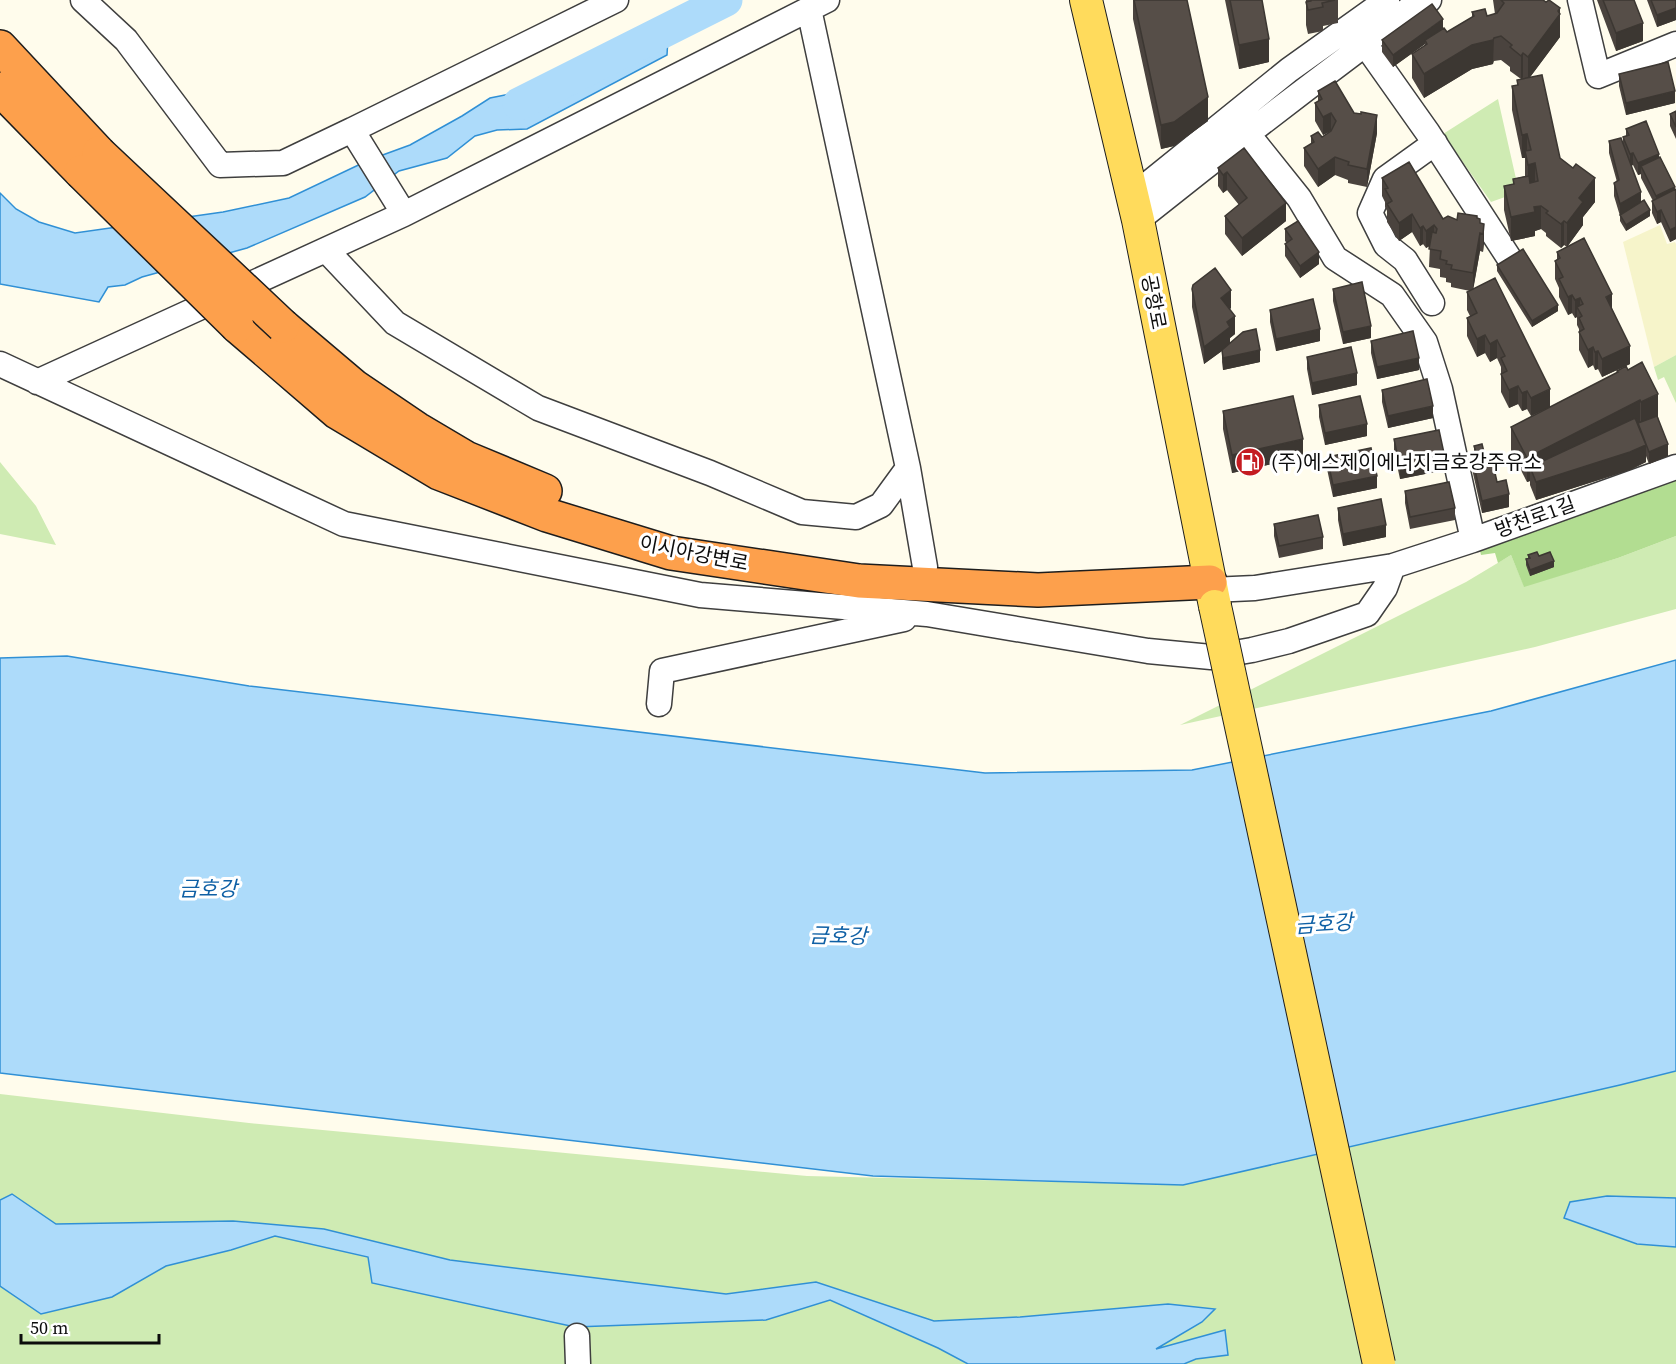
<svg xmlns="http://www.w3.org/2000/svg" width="1676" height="1364" font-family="'Source Serif 4','Noto Sans KR',serif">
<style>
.farmland{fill:#f6f4ca}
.green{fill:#cfebb3}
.forest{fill:#b2dd91}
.water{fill:#addbfa;stroke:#3090d5;stroke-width:1.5}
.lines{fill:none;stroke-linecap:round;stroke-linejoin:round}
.river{stroke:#addbfa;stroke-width:33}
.minor-casing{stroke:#3f3f3f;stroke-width:27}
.major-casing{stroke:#1d1d1d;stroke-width:34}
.highway-casing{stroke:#1d1d1d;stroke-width:36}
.minor{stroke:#fff;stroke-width:24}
.major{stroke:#ffdb5c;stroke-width:32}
.highway{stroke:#fda04c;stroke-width:33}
.major-bridge-casing{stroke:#1d1d1d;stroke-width:34;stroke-linecap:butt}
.highway-bridge-casing{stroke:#1d1d1d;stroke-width:36;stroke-linecap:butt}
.major-bridge{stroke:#ffdb5c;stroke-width:32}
.highway-bridge{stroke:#fda04c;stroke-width:33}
.wall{fill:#4a433e}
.shaded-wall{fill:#3c3732}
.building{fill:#564e48;stroke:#3c3732;stroke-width:1.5}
.labels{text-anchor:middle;stroke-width:6;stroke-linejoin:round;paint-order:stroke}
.street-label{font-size:20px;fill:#0c0c0c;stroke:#fff}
.poi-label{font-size:20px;fill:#0c0c0c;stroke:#fff;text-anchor:start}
.water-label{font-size:21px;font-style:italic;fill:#0f60a5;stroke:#fff}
</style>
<rect width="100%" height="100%" fill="#fffcec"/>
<path class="farmland" d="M1660 225 1667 244 1675 242 1676 244V355L1654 367 1623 242Z"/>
<path class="green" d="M1498 99 1519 192 1491 202 1443 134Z
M1676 355V403L1664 377 1658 380 1654 367Z
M0 462 36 506 56 545 0 534Z
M1676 536V609L1535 647 1180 725 1466 582 1511 555 1524 586 1618 558Z
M1676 1054V1364H0V1094L249 1123 807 1176 1183 1185 1430 1114Z"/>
<path class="forest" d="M1676 477V536L1618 558 1524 587 1511 555 1498 563 1495 553 1481 555 1479 546Z"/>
<path class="water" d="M668 38 667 55 527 129 497 130 475 136 447 158 399 171 365 197 247 248 142 277 125 285 108 287 99 302 0 284V193L16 209 39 222 75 233 223 212 289 198 369 160 410 145 462 116 490 98 559 84Z
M67 656 249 686 985 773 1192 770 1491 711 1676 660V1071L1620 1085 1183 1185 873 1176 0 1073V658Z
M12 1194 56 1224 233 1221 324 1229 450 1260 726 1294 816 1282 934 1321 1020 1317 1168 1304 1215 1309 1202 1322 1156 1349 1225 1330 1228 1355 1196 1359 1184 1364H968L938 1348 830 1300 766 1320 575 1327 372 1283 368 1257 275 1236 231 1250 166 1266 112 1297 41 1314 0 1286V1200Z
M1607 1196 1676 1198V1247L1637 1244 1564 1218 1570 1202Z"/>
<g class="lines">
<path class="river" d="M519 104 726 0"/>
<g class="minor-casing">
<path id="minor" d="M83 0 126 40 220 165 283 163 352 130 404 214 827 0
M1580 0 1598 76 1676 44
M1365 44 1428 133 1526 284
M352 130 616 0
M1247 133 1299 198 1335 258 1392 295 1425 342 1440 389 1473 540
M1133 196 1289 70 1387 0
M1138 220C1208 164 1279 109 1351 55 1376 36 1399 10 1429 0
M326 250 395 323 538 408 710 473 802 512 856 517 881 505 908 468 809 9
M1432 303 1405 260 1386 245 1370 213 1385 179 1435 143
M0 364 344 524 700 595 927 614 1148 651 1211 657 1252 650 1289 641 1367 614 1385 588 1393 566
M37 382 404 214
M908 468 925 567
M1211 590 1255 588 1393 566 1473 540 1676 467
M659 704 662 671 904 619
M577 1336 578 1364"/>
</g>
<g class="major-casing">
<path id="major" d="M1086 0 1138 220 1215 606"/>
</g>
<g class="highway-casing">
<path id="highway" d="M0 47 99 153
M0 89 81 172
M237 326 337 412 439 473 547 515 671 553 859 581 1038 590 1210 582
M283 326 355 387 417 429 466 458 545 491"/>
</g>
<use href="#minor" class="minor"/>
<use href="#major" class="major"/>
<use href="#highway" class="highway"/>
<g class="major-bridge-casing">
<path id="major-bridge" d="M1215 606 1379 1364"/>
</g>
<g class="highway-bridge-casing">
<path id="highway-bridge" d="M99 153 283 326
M81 172 237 326"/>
</g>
<use href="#major-bridge" class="major-bridge"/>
<use href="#highway-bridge" class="highway-bridge"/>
</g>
<path class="wall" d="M1133 0H1187L1208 121 1174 146 1161 149 1133 19Z
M1225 0H1262L1269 62 1239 69Z
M1306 0H1338V23L1323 26V31L1308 34 1306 25Z
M1493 0H1536L1560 13V37L1530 77 1560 158 1595 202 1583 217V225L1567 247 1564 245 1561 248 1546 236V233L1541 229 1535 231V236L1511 241 1504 210V186L1513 184V179L1525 176V158H1522L1512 110V86L1517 85V80L1521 79 1510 71V67L1501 60 1494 61 1493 64 1472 69 1424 98 1412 78V54L1425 46V44L1393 67 1382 52V40L1443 29 1447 32 1472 17V12L1487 16 1495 14Z
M1597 0H1634L1643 41 1616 51Z
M1647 0H1676V20L1657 27Z
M1619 74 1675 103 1626 115 1619 86Z
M1318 91 1354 113 1377 133 1367 187 1348 183V180L1335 175 1318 187 1304 166V148L1311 144V136L1322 137 1331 131 1323 135 1315 121V103L1318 102Z
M1676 111V139L1670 126V114Z
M1626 129 1659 157 1675 190 1676 189V239L1670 242 1661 222 1657 224 1652 213V201H1653L1641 178V174L1638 175 1633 165 1631 166 1641 202 1650 216 1626 231 1620 221V216L1614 196V183L1617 182 1609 153V141L1623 142V137L1626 136Z
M1244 148 1286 221 1242 256 1225 234V216L1239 205 1227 190 1223 193 1218 186V168Z
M1382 178 1443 219 1457 220 1477 219 1480 223 1484 224V242L1483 252 1480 251 1473 289 1550 407 1531 416 1527 409 1522 411 1518 404 1509 408 1501 392V367L1497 358 1490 362 1485 353 1477 357 1467 336V318L1470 316 1467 310V292L1470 291 1451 287V283L1446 282V278L1440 277V269L1429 267 1430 246 1426 248 1423 244 1420 246 1412 232 1399 241 1387 222V211L1385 207V202L1382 196Z
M1285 229 1319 264 1300 278 1285 256V244L1287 243 1285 241Z
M1557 252 1612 309 1630 364 1602 377 1598 369 1595 370 1593 365 1588 368 1579 350V329L1577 325V317L1575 318 1572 313 1568 315 1559 297V288L1555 279V261L1557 260Z
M1497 265 1558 311 1532 327 1497 271Z
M1192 289 1231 308 1230 309 1235 334 1230 338V342L1260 362 1223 370 1222 362V351L1204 364 1192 307Z
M1333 289 1371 338 1343 344 1333 301Z
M1270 310 1320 341 1276 351 1270 322Z
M1371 341 1419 370 1377 379 1371 353Z
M1307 357 1357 385 1312 395 1307 369Z
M1617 371 1658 417 1668 456 1649 464 1646 456V462L1630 470 1536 500 1530 485V481L1527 482 1511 451V427L1617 373Z
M1382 390 1433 418 1388 428 1382 402Z
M1319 405 1367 436 1325 445 1319 417Z
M1223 411 1303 457 1232 473 1223 429Z
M1394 439 1445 470 1400 479 1394 451Z
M1474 446 1486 460 1509 507 1482 513 1472 469V457L1474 456Z
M1327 457 1377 488 1333 497 1327 469Z
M1405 491 1455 508V520L1410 529 1405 503Z
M1338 508 1386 537 1343 546 1338 520Z
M1274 524 1323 537V549L1279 558 1274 536Z
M1528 555 1539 556 1554 567 1530 576 1526 565V559L1528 558Z"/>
<path class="shaded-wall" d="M1560 8V37L1528 80V57Z
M1676 8V20L1657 27V15Z
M1443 19V31L1425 40V44L1393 67V55Z
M1643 23V41L1616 51V33Z
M1494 38 1493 64 1472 69 1424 98V74L1472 45Z
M1269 39V62L1239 69V45Z
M1523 53V77L1521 80V56Z
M1675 91V103L1626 115V103Z
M1208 97V121L1174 146 1161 149V125Z
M1331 113V131L1323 135V117Z
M1377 115V133L1367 187V169Z
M1527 134V157L1525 151V158H1522V135Z
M1633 153V165L1630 166V154Z
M1659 154V166H1641V174L1638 175V163Z
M1335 157V175L1318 187V169Z
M1535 163V187L1528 188V165Z
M1227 172V190L1223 193V175Z
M1595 178V202L1583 217V225L1567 247V223L1579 198Z
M1675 187V199L1656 208V196Z
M1641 192V204L1620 216V204Z
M1286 203V221L1242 256V238Z
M1541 206V229L1535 231V236L1511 241V217L1534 207Z
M1650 210V216L1626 231V225Z
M1661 210V222L1657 224V212Z
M1412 214V232L1399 241V223Z
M1480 219V251L1473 291V273Z
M1564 221V245L1561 248V224Z
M1484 224V242L1483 252V234Z
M1434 225V243L1426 248V231Z
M1423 226V244L1420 246V228Z
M1676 227V239L1670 242V230Z
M1319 252V264L1300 278V266Z
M1231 290V308L1221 315V298Z
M1612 294V312L1606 297Z
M1572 295V313L1568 315V297Z
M1580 298V314L1577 307V317L1575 318V300Z
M1558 305V311L1532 327V321Z
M1235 316V334L1230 338V345L1204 364V347L1227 322Z
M1371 326V338L1343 344V332Z
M1320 329V341L1276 351V339Z
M1485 335V353L1477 357V339Z
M1497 340V358L1490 362V344Z
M1630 346V364L1602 377V359Z
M1593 347V365L1588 368V350Z
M1260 350V362L1223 370V358Z
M1598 351V369L1595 370V352Z
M1419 358V370L1377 379V367Z
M1357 373V385L1312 395V383Z
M1518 386V404L1509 408V390Z
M1550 389V407L1531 416V398Z
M1527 391V409L1522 411V393Z
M1658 394V417L1641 426V402Z
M1640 400V423L1530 467V481L1527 482V458Z
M1433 406V418L1388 428V416Z
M1367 424V436L1325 445V433Z
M1303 439V457L1232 473V455Z
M1668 444V456L1649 464V452Z
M1646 445V462L1630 470 1536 500V482Z
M1445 458V470L1400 479V467Z
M1377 476V488L1333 497V485Z
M1509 494V507L1482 513V501Z
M1386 525V537L1343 546V534Z
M1554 561V567L1530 576V570Z"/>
<path class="building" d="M1134 0H1187L1208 97 1174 122 1161 125Z
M1230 0H1262L1269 39 1239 45Z
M1311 0H1335L1322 3 1323 7 1308 10 1306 2 1311 1Z
M1501 0H1543L1546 2 1549 0 1560 8 1558 11 1560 14 1528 57 1523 53 1521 56 1510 47 1512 45 1501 36 1494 38 1493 40 1472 45 1424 74 1412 54 1427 44 1425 40 1444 28 1447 32 1474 16 1472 12 1485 9 1487 16 1497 13 1504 3Z
M1603 0H1634L1643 23 1616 33Z
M1651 0H1676V8L1657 15Z
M1432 4 1443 19 1393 55 1382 40Z
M1668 62 1675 91 1626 103 1619 74Z
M1542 75 1560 158 1573 168 1576 164 1595 178 1579 198 1583 202 1567 223 1564 221 1561 224 1546 213 1548 211 1541 206 1534 207 1535 212 1511 217 1504 186 1514 184 1513 179 1529 176 1530 183 1538 181 1535 163 1528 165 1525 151 1531 150 1527 134 1522 135 1512 86 1518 85 1517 80Z
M1335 81 1354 113 1361 114V112L1377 115 1367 169 1348 165 1349 162 1335 157 1318 169 1304 148 1314 142 1311 136 1318 132 1322 137 1331 131 1336 121 1331 113 1323 117 1315 103 1322 99 1318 91Z
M1676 111V127L1670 114Z
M1646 121 1659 154 1638 163 1633 153 1630 154 1623 137 1629 135 1626 129Z
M1621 138 1641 192 1620 204 1614 183 1619 180 1609 141Z
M1244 148 1286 203 1242 238 1225 216 1247 198 1227 172 1223 175 1218 168Z
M1660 157 1675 187 1656 196 1641 166Z
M1409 162 1443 219 1448 216 1457 220 1458 213 1477 216V218L1480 219V223L1484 224 1483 234 1480 233 1473 273 1451 269 1452 265 1446 264 1447 261 1440 259 1441 251 1429 249 1432 232 1436 233 1437 229 1434 225 1426 231 1423 226 1420 228 1412 214 1399 223 1387 204 1392 201 1385 189 1388 188 1382 178Z
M1676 189V227L1670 230 1661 210 1657 212 1652 201Z
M1644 200 1650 210 1626 225 1620 215Z
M1298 221 1319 252 1300 266 1285 244 1292 239 1285 229Z
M1584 238 1612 294 1606 297 1630 346 1602 359 1598 351 1595 352 1593 347 1588 350 1579 332 1584 329 1579 318 1582 316 1577 307 1583 304 1580 298 1575 300 1572 295 1568 297 1559 279 1563 277 1555 261 1560 258 1557 252Z
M1523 249 1558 305 1532 321 1497 265Z
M1215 268 1231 290 1221 298 1235 316 1227 322 1230 327 1204 347 1192 289 1193 285Z
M1495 278 1550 389 1531 398 1527 391 1522 393 1518 386 1509 390 1501 374 1507 371 1501 358 1505 356 1497 340 1490 344 1485 335 1477 339 1467 318 1477 313 1467 292Z
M1362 282 1371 326 1343 332 1333 289Z
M1313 299 1320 329 1276 339 1270 310Z
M1256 329 1260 350 1223 358 1222 350 1243 332Z
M1413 331 1419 358 1377 367 1371 341Z
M1351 347 1357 373 1312 383 1307 357Z
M1642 362 1658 394 1641 402 1640 400 1527 458 1511 427 1618 372 1617 371 1626 366 1628 370Z
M1427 379 1433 406 1388 416 1382 390Z
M1293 396 1303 439 1232 455 1223 411Z
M1360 396 1367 424 1325 433 1319 405Z
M1657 416 1668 444 1649 452 1638 423Z
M1635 418 1646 445 1630 452 1536 482 1530 467Z
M1439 430 1445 458 1400 467 1394 439Z
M1482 444 1486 460 1492 459 1497 482 1506 480 1509 494 1482 501 1472 457 1477 455 1474 446Z
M1371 448 1377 476 1333 485 1327 457Z
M1449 482 1455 508 1410 517 1405 491Z
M1381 499 1386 525 1343 534 1338 508Z
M1318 515 1323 537 1279 546 1274 524Z
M1537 552 1539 556 1550 552 1554 561 1530 570 1526 559 1530 558 1528 555Z"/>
<defs>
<g id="fuel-disc" transform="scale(1.5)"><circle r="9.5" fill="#c41c21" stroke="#fff"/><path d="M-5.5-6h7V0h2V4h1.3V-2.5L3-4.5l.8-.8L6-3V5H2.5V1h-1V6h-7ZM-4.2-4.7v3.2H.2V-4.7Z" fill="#fff"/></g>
</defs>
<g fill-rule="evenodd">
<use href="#fuel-disc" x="1250" y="462"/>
</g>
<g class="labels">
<g class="street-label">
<text transform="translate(1154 302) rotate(79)" y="7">공항로</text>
<text transform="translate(1535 517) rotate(-20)" y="7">방천로1길</text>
<text transform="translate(694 553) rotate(11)" y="7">이시아강변로</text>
</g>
<g class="poi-label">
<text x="1271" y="469">(주)에스제이에너지금호강주유소</text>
</g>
<g class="water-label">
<text x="208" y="896">금호강</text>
<text transform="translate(1324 924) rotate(-4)" y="7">금호강</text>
<text transform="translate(838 936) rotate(1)" y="7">금호강</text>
</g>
</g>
<path d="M21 1334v9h138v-9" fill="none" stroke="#0c0c0c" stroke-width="3"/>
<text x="30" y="1334" font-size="18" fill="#0c0c0c" stroke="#ffffff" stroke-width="4.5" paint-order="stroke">50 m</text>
</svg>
